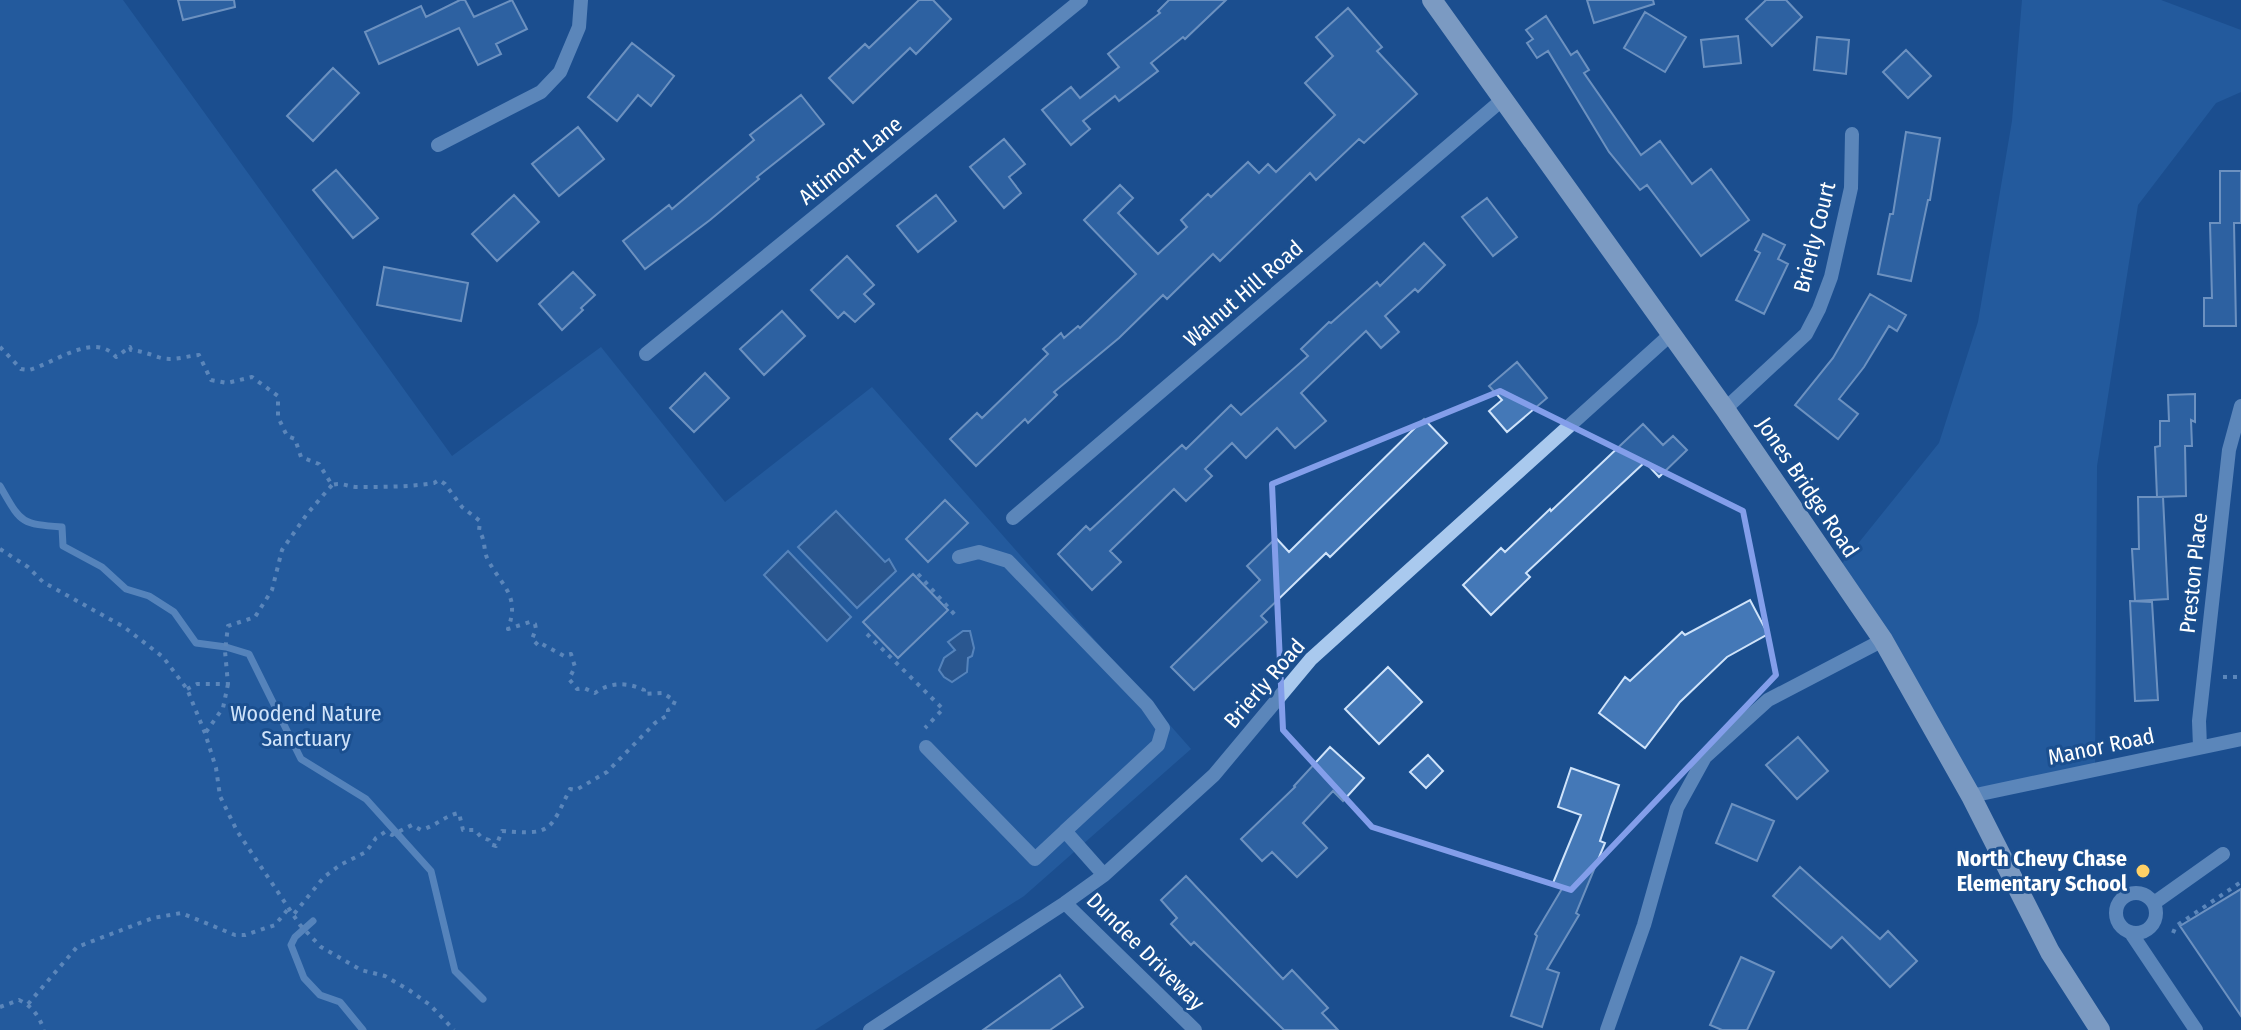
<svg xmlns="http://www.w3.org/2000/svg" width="2241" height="1030" font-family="'Fira Sans Condensed',sans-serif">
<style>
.green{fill:#2e69ad}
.water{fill:#3c6290;stroke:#9cc4f0;stroke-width:2}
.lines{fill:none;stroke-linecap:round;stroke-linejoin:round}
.stream{stroke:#9cc4f0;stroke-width:7}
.building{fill:#4478b7;stroke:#cfe3fa;stroke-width:2}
.path{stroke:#a9c9ee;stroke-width:4;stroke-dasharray:4 6;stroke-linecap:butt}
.minor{stroke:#a9c9ee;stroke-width:14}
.major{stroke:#f0f6ff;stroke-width:20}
.marked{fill:none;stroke:#839eea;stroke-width:6;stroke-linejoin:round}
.poi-dot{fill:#ffd166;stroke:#1b4f8f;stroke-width:3}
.labels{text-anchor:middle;stroke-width:6;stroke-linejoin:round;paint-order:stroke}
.street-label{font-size:22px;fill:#fff;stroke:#1b4f8f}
.park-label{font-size:22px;fill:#cfe3fa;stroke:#1b4f8f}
.poi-label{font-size:22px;font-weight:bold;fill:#fff;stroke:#1b4f8f;text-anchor:end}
</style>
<rect width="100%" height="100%" fill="#1b4f8f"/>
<path class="green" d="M0 0H123L452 456 601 347 725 502 872 387 1191 749 1024 896 815 1030H0Z
M2022 0H2161L2241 30V92L2216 103 2138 205 2097 466 2095 770 1971 796 1836 571 1939 443 1978 322 2012 121Z"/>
<path class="water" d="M836 511 885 562 889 559 896 571 857 608 798 547Z
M788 551 851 617 827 641 764 575Z
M963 631H970L974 648 972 656 968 658 967 672 952 682 944 677 939 670 944 658 955 650 948 642Z"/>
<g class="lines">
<path class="stream" d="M0 486C21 522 19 524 62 527L63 546 102 567 126 589 149 596 174 612 196 643 226 647 249 654 301 759 366 799 431 871 455 971 483 999
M313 921 295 937 291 945 304 978 320 995 340 1002 363 1030"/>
</g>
<path class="building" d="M178 0H234L235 7 183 20Z
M460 0H465L474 17 512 0 527 29 496 44 501 54 478 65 459 28 379 64 365 32 421 6 426 17Z
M919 0H933L951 19 916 54 910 48 853 103 829 78 865 44 869 48Z
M1169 0H1226L1185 39 1183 37 1151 63 1158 71 1119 101 1115 96 1083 121 1090 129 1071 145 1042 110 1071 87 1080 98 1119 67 1108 54 1160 13 1158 11Z
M1587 0H1653L1654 4 1594 23Z
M1766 0H1786L1802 17 1772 46 1746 19Z
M1348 8 1382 47 1377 51 1417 94 1364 143 1359 139 1316 180 1310 173 1220 261 1213 254 1167 299 1163 295 1119 338 1054 392 1057 395 1028 423 1025 419 976 466 950 439 977 413 982 418 1048 354 1043 349 1061 333 1064 338 1078 326 1080 328 1136 274 1084 220 1120 185 1133 198 1118 213 1158 254 1187 227 1181 220 1208 194 1211 197 1248 162 1259 173 1268 164 1276 172 1335 115 1305 83 1333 56 1316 37Z
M1645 12 1686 37 1665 72 1624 48Z
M1546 16 1571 55 1577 51 1589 70 1584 73 1641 155 1660 141 1692 184 1711 169 1749 220 1701 256 1647 185 1640 190 1609 152 1548 51 1537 58 1527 43 1533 39 1526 30Z
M1738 36 1741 63 1704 67 1701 40Z
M1817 37 1849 40 1846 74 1814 70Z
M632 43 674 76 651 106 638 95 617 121 588 97Z
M1906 50 1931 76 1908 98 1883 72Z
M333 68 359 93 313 141 287 116Z
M801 95 824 124 757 177 759 179 710 220 645 269 623 241 669 205 672 209 754 140 750 135Z
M578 127 604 159 559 196 532 164Z
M1906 132 1940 138 1930 200H1928L1911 281 1878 274 1890 214H1893Z
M1004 139 1025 164 1009 177 1021 193 1004 208 970 167Z
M336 170 378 218 353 238 313 190Z
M2220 171H2241V223H2234L2236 326H2204V298H2212L2210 223H2220Z
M514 195 539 222 497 261 472 234Z
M936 195 956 221 918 252 897 226Z
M1487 198 1517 237 1493 256 1462 217Z
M1763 234 1785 245 1778 259 1788 264 1764 314 1736 300 1760 253 1755 250Z
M1424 243 1445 265 1418 292 1415 289 1385 316 1399 332 1381 348 1366 331 1301 393 1326 421 1295 448 1277 428 1246 458 1232 443 1205 469 1212 476 1186 501 1174 489 1110 551 1121 562 1092 590 1058 554 1086 526 1090 530 1182 445 1186 449 1231 405 1241 415 1308 356 1301 349 1329 322 1331 323 1377 282 1380 286Z
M847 256 874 285 864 294 874 304 855 322 844 312 838 318 811 290Z
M384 267 468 283 461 321 377 305Z
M573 272 595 295 581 308 583 310 562 330 539 304Z
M1870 294 1906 315 1897 331 1889 326 1864 367 1839 399 1858 414 1838 439 1795 405 1833 358Z
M782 311 805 336 764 375 740 349Z
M1517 362 1547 398 1507 432 1489 411 1502 400 1489 386Z
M705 373 729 398 694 432 670 408Z
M2195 394V422L2191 420 2192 446H2185L2186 496 2158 497H2163L2168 599 2135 601 2132 549H2139L2138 497H2157L2155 447 2160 446V421H2169L2168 395Z
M1424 419 1447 443 1330 557 1326 553 1261 616 1267 622 1194 690 1171 667 1260 580 1247 566 1276 538 1289 552Z
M1643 424 1663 445 1673 436 1687 450 1659 477 1645 462 1526 573 1530 577 1491 615 1463 585 1501 548 1505 552 1550 509 1551 511Z
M945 500 968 523 928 562 906 539Z
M913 574 948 610 898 658 863 622Z
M1750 600 1768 634 1727 657 1680 702 1645 748 1599 713 1625 677 1630 681 1682 632 1685 635Z
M2130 601 2152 602 2158 700 2135 701Z
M1388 667 1422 702 1379 744 1345 709Z
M1798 737 1828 771 1797 799 1766 765Z
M1330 747 1364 778 1343 801 1333 791 1303 823 1327 848 1297 877 1272 852 1262 861 1241 839 1295 787 1294 786Z
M1428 755 1443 771 1426 788 1410 772Z
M1571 768 1619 785 1600 841 1605 843 1576 913 1579 915 1547 969 1559 973 1542 1027 1511 1016 1537 936 1535 934 1563 887 1553 883 1581 815 1558 807Z
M1732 804 1774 821 1757 861 1716 843Z
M1800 867 1880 939 1888 931 1917 961 1890 987 1842 937 1831 948 1773 896Z
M1186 876 1283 979 1292 970 1328 1008 1322 1013 1338 1030H1284L1194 942 1191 945 1171 924 1177 918 1161 900Z
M2241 889V1016L2180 926Z
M1741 957 1774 972 1747 1030H1722L1710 1025Z
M1060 975 1083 1007 1050 1030H983Z"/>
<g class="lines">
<path class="path" d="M0 347 21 369 29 370C55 363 94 331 116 357L130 347 131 350C141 351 149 354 158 357 171 362 186 356 199 355L211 380 227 383 252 377 278 396V417L287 436 295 439 301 457 319 464 332 485C342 482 348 487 357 487 383 487 409 487 434 483L439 480 445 484 462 507 480 521 479 531C486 540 483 551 488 560 503 588 520 595 508 629L530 622 535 624 536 629 532 639 539 646 542 644 564 656 571 654 575 667 569 679 577 689 584 688 595 693C610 682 627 682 644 690V694L663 693 675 701 672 708 668 710V715L655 723 607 772 576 790 570 789C549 832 552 835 502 831L496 846 490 844 489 840 481 837 475 830H463L459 813C444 816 436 826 421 830L412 825 392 835 385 832 376 838 366 852 340 865 324 877 294 914
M0 549 28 567 43 582 124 627 163 657 187 689 205 733 216 768 220 796 237 831 300 925 321 947 361 970 385 976 409 990 430 1005 454 1030
M918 574 956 616
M867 634 943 709 925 728
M2223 677H2241
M187 689 197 684H228L225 651 228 626 255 617 272 590 282 550 307 514 332 485
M206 732 223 708 228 684
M2173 933 2176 926 2241 882
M28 1004 77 947 153 918 181 913 235 935H245L275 925 289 908
M0 1007 19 1000C32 1006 39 1016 44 1030"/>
<path class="minor" d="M438 145 541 92 560 72 579 27 581 0
M646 354 1081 0
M1725 409 1806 334 1819 309 1831 277 1851 188 1852 134
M1013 518 1502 100
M959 557 979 552 1008 561 1147 705 1163 728 1158 745 1065 831
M926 747 1035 859 1065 831 1104 875
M2200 747 2199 721 2229 450 2241 406
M1971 796 2241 739
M2116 913a20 20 0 1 1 40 0a20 20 0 1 1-40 0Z
M1065 903 1195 1030
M2154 903 2223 854
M2131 933 2196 1030
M870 1030 1065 903 1104 875 1214 775 1311 659 1670 335
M1607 1030 1644 925 1677 808 1705 757 1768 700 1883 640"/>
<path class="major" d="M1432 0 1725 409 1883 640 1971 796 2050 952 2100 1030"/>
</g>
<path d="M0 0H2241V1030H0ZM1500 391 1743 511 1776 675 1571 890 1372 827 1283 730 1272 484Z" fill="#1b4f8f" fill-opacity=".55" fill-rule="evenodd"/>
<path class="marked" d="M1500 391 1743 511 1776 675 1571 890 1372 827 1283 730 1272 484Z"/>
<circle class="poi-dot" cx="2143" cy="871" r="8"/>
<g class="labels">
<g class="street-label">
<text transform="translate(850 160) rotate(-39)" y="8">Altimont Lane</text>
<text transform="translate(1814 237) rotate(-76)" y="8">Brierly Court</text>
<text transform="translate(1243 293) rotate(-41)" y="8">Walnut Hill Road</text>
<text transform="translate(1808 487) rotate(56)" y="8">Jones Bridge Road</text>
<text transform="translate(2193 573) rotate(-84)" y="8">Preston Place</text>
<text transform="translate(1264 683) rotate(-49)" y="8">Brierly Road</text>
<text transform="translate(2101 746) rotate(-12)" y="8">Manor Road</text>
<text transform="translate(1146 951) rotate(45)" y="8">Dundee Driveway</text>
</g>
<g class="park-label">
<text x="306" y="721">Woodend Nature<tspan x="306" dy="25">Sanctuary</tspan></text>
</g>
<g class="poi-label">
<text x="2127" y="866">North Chevy Chase<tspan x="2127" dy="25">Elementary School</tspan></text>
</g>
</g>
</svg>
